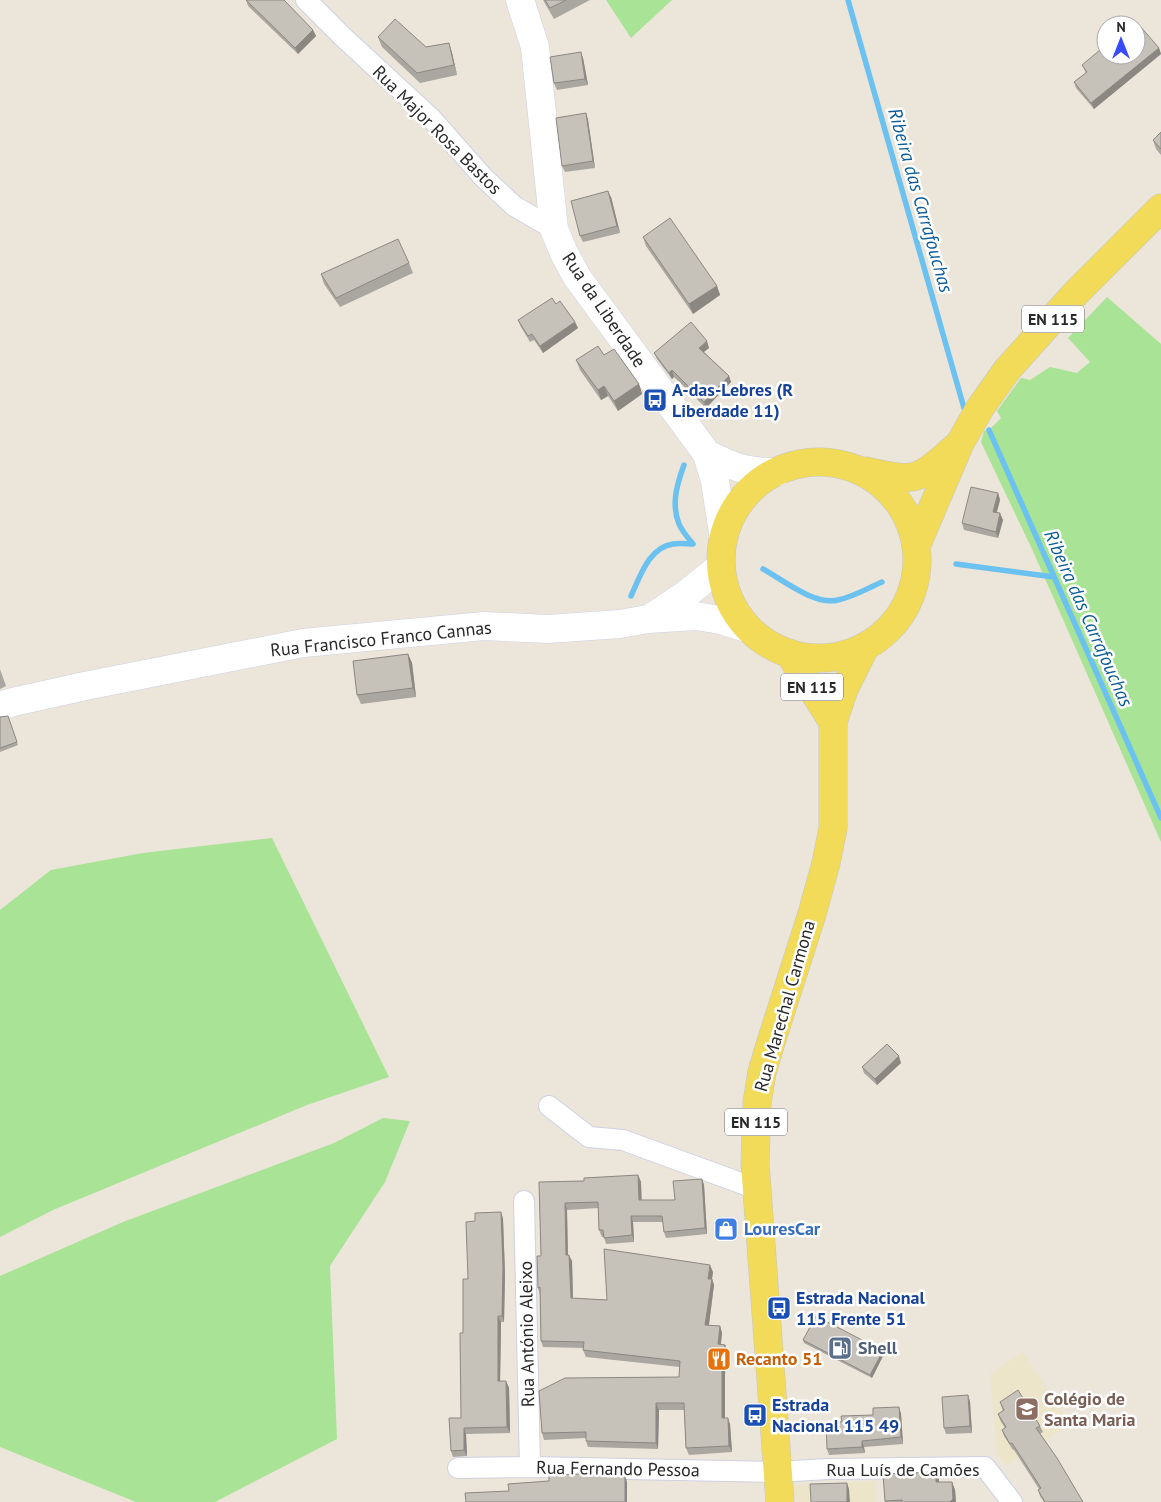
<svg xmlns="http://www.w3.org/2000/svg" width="1161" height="1502" font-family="'PT Sans',sans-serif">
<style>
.education{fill:#ede5c9}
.green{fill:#a9e395}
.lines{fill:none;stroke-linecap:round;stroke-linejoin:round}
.stream{stroke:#6bc1ef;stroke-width:5.5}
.street-casing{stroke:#cfd1e2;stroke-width:22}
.secondary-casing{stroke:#cfd1e2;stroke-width:29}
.primary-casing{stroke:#c7c7c7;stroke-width:29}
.street{stroke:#fff;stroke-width:20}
.secondary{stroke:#fff;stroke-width:28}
.primary{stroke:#f1db59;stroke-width:28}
.wall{fill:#aaa7a0}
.shaded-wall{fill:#8b8882}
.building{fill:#c6c2ba;stroke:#8b8882}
.labels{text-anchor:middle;stroke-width:5;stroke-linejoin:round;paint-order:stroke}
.shield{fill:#fff;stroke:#696969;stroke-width:1}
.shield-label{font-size:16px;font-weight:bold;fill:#292929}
.street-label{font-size:18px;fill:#292929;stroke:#fff}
.transit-label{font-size:18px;font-weight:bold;fill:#164399;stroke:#fff;text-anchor:start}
.shop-label{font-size:18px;font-weight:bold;fill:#366cbe;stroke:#fff;text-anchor:start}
.service-label{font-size:18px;font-weight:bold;fill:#4e5e75;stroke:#fff;text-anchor:start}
.food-label{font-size:18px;font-weight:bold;fill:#c56008;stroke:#fff;text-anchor:start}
.education-label{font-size:18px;font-weight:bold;fill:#785e54;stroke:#fff;text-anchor:start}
.water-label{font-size:19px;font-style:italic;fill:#0c5c99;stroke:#fff}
</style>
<rect width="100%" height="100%" fill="#ebe5da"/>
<path class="education" d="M1023 1352 1071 1424 1006 1466 997 1453 990 1374Z
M875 1481 876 1502H795L794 1485Z"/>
<path class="green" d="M606 0H672L631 38Z
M1107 297 1161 344V842L1032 549 981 442 984 431 992 427 1001 418 997 411 1021 378 1030 380 1050 367 1077 373 1090 362 1068 338Z
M272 838 389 1077 307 1105 53 1210 0 1237V910L51 870 143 853Z
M383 1118 410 1121 385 1182 330 1266 337 1439 215 1502H136L0 1447V1276L123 1222 334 1143Z"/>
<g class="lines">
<path class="stream" d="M848 0 964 408
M989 430 1161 818
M684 465C677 484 671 504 679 524 682 531 688 538 693 544
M956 564 1054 577
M763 569C783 580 815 606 838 600 853 597 868 588 882 582
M631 596C640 577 649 547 673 544 680 543 687 544 693 544"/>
<g class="street-casing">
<path id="street" d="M306 0 343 37 431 118 484 178 514 206 554 229
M549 1106 589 1137 623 1140 757 1189
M524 1201 530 1467
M458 1468 530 1467 777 1472 828 1469 985 1467 1012 1502"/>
</g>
<g class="secondary-casing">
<path id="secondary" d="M520 0 535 47 554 229 564 253 577 277 707 454 715 481 723 533
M707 454C735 468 746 472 777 472
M649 619 685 595 720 567
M0 706 13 702 85 686 303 643 484 626 548 629 620 624 648 619 696 616 721 620 747 628"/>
</g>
<g class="primary-casing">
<path id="primary" d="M721 560a98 98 0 1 1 196 0a98 98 0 1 1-196 0Z
M866 471C879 474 904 480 916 476 930 472 946 455 957 446
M917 544 960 443 980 408 1007 370 1075 294 1161 208
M789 653 833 722
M780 1502 755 1163 757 1103 762 1072 771 1042 812 914 826 863 833 828V722L844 689 864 649"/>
</g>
<use href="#street" class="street"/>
<use href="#secondary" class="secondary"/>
<use href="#primary" class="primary"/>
</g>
<path class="wall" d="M246 0 313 30 316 36 298 54 248 6Z
M543 0H590L554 19Z
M378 37 426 47 449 43 452 53 457 75 420 83 382 47Z
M1159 48 1161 54 1094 109 1076 88 1074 82 1086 73 1082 65 1104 56Z
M583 58 588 85 557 90 554 83Z
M586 113 588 120 595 168 565 172 562 166Z
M1161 132V155L1156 149 1153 140Z
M611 197 620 233 583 242 580 236Z
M643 237 717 286 720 295 693 314 646 246Z
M409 263 413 273 340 307 324 284 321 274Z
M556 304 575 322 578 328 543 353 534 340 530 342 521 327 518 320Z
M709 348 704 352 729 376 731 382 706 408 674 377 672 379 657 359 654 353Z
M604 355 639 384 642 394 618 411 608 396 601 400 580 370 576 360Z
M998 493 1000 500 997 512 1003 520 998 538 964 530 962 523Z
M408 654 412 663 416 697 361 704 357 695Z
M0 669 6 686 0 689Z
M8 716 18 745 0 752V717Z
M901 1063 877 1085 864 1073 862 1067Z
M638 1175 641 1182V1200H675L702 1179 704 1185 707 1234 666 1238 664 1232 663 1222H633L634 1242 606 1244 604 1237H602L599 1230 598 1208 567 1210 568 1255 572 1261 573 1298 607 1300 713 1272 712 1279 714 1285 709 1325 720 1326 722 1333 721 1344 725 1345 727 1351 725 1374V1418L730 1424 732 1452 689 1455 686 1448 684 1410H659L658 1449 588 1447 586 1441V1438L544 1440 542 1433 679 1377 680 1367 586 1357 583 1350 584 1348 543 1347 541 1341 540 1294 538 1288 541 1256 539 1182 584 1181Z
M501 1212 503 1219 505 1274 504 1322H501L500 1381H506L509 1388 510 1433 466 1434 467 1456 453 1457 451 1451 461 1418 463 1333 468 1279 475 1221Z
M803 1340 883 1351 884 1354 872 1378 804 1343Z
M968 1395 970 1402 972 1433 946 1434 944 1428Z
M1000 1402 1040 1426 1043 1432 1040 1434 1083 1502H1044L1040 1496 1038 1490 1039 1489 1014 1450H1013L1004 1436 1002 1430 1005 1428 1000 1420 998 1414 1003 1411Z
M899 1407 901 1414 903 1444 864 1447 865 1453 829 1455 827 1449 842 1422 873 1415Z
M936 1472 939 1482H952L955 1490 956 1502H885L883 1474Z"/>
<path class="shaded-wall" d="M313 30 316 36 298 54 295 48Z
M449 43 452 53 457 75 454 65Z
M1159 48 1161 54 1094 109 1091 103Z
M581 52 583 58 588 85 585 79Z
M586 113 588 120 595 168 593 161Z
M608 191 611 197 620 233 617 226Z
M717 286 720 295 693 314 689 304Z
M575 322 578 328 543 353 540 346Z
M707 341 709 348 701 354 699 348Z
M672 370 674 377 672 379 669 373Z
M729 376 731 382 706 408 704 402Z
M639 384 642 394 618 411 614 401Z
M604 386 608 396 601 400 598 390Z
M998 493 1000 500 995 518 993 512Z
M1000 513 1003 520 998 538 996 532Z
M408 654 412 663 416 697 413 688Z
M899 1056 901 1063 877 1085 875 1079Z
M638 1175 641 1182 642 1206 639 1200Z
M702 1179 704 1185 707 1234 705 1228Z
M565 1203 567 1210 568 1261 566 1255Z
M501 1212 503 1219 505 1274 504 1322 502 1316Z
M631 1216 633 1222 634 1242 632 1235Z
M569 1255 572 1261 573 1304 571 1298Z
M710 1265 713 1272 711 1285 708 1279Z
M712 1279 714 1285 708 1331 705 1325Z
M498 1316 501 1322 500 1388 498 1381Z
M720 1326 722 1333 720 1350 718 1344Z
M725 1345 727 1351 725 1374V1424L722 1418V1368Z
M883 1351 884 1354 872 1378 870 1375Z
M506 1381 509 1388 510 1433 507 1427Z
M968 1395 970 1402 972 1433 970 1426Z
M656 1403 659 1410 658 1449 656 1443Z
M899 1407 901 1414 903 1444 901 1437Z
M728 1418 730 1424 732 1452 729 1446Z
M464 1428 466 1434 467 1456 464 1450Z
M862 1441 864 1447 865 1453 862 1447Z
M936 1472 939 1479V1490L936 1482Z
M625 1475 627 1482V1502H625Z
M952 1482 955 1490 956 1502H950Z
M847 1483 849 1489 850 1502H847Z"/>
<path class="building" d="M246 0H284L313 30 295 48Z
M545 0H566L550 8Z
M395 19 426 47 449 43 454 65 417 73 378 37Z
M1140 26 1159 48 1091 103 1074 82 1087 72 1082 65 1100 50 1104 56 1106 54 1136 55V30Z
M581 52 585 79 554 83 550 57Z
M586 113 593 161 562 166 556 118Z
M1161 132V149L1153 140Z
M608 191 617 226 580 236 571 201Z
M670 218 717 286 689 304 643 237Z
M398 239 409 263 336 298 321 274Z
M552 298 556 304 560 301 575 322 540 346 532 334 528 336 518 320Z
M691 322 707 341 699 348 729 376 704 402 672 370 669 373 654 353Z
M598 346 604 355 614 349 639 384 614 401 604 386 598 390 576 360Z
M971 487 998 493 993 512 1000 513 996 532 962 523Z
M408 654 413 688 357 695 353 661Z
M8 716 17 742 0 748V717Z
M887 1044 899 1056 875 1079 862 1067Z
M638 1175 639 1200H675L673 1181 702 1179 705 1228 664 1232 662 1216H631L632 1235 604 1238 603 1230H599L598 1202 565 1203 566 1255H569L571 1298 607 1300 604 1249 710 1265 708 1279H712L705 1325 720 1326 718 1344 725 1345 722 1368V1418H728L729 1446 686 1448 684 1403H656V1443L586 1441V1432L542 1433 539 1391 565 1378 679 1377 680 1361 583 1350 584 1342 541 1341 540 1287 538 1288 537 1256H541L539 1182 584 1181V1178Z
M501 1212 503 1267 502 1316H498V1381H506L507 1427 464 1428V1450L451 1451 449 1418H461L460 1333H463V1279H468L466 1222 475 1221V1213Z
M816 1316 883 1351 870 1375 803 1340Z
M1018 1390 1040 1426 1036 1428 1057 1458 1083 1502H1045L1038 1490 1041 1488 1012 1443 1010 1444 1002 1430 1006 1427 998 1414 1004 1410 1000 1402Z
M968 1395 970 1426 944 1428 942 1397Z
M899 1407 901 1437 862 1441V1447L827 1449 826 1422H842L841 1416 873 1415V1408Z
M936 1472V1482H952L953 1499 950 1502H902V1500L885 1501 883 1474Z
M581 1474 625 1475V1502H466L465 1493 509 1491 508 1484 549 1481V1475Z
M847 1483V1502H811L810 1484Z"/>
<defs>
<g id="bus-square" transform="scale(1.25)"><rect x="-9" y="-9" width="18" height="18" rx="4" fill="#1a4fb4" stroke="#fff"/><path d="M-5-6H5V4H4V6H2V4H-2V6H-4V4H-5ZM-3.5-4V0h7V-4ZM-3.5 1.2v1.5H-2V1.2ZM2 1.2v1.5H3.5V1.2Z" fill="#fff"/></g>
<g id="shop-square" transform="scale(1.25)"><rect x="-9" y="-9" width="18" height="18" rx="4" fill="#3f7fe0" stroke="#fff"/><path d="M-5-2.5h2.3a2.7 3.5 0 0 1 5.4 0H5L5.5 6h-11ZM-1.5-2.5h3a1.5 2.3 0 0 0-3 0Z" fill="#fff"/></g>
<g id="fuel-square" transform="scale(1.25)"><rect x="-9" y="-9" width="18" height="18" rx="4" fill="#5c6f8a" stroke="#fff"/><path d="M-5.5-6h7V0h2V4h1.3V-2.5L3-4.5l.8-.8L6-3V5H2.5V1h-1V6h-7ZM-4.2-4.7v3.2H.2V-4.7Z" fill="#fff"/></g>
<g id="restaurant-square" transform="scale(1.25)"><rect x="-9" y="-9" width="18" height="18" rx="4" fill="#e8710a" stroke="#fff"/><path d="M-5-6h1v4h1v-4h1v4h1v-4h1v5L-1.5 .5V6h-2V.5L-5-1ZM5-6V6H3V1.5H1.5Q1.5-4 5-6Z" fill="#fff"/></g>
<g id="school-square" transform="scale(1.25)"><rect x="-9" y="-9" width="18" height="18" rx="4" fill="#8d6e63" stroke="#fff"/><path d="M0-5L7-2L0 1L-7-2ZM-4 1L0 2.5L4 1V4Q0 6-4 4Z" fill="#fff"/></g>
</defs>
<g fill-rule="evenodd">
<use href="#bus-square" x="655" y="400"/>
<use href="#shop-square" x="726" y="1229"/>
<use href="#bus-square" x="779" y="1308"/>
<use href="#fuel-square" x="840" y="1348"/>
<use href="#restaurant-square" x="719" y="1359"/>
<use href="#school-square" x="1027" y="1409"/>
<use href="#bus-square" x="755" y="1415"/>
</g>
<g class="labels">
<g class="shield">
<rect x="1022" y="305.5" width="62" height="27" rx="4"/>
<rect x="781" y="673.5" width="62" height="27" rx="4"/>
<rect x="725" y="1108.5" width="62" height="27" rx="4"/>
</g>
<g class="shield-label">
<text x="1053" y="325">EN 115</text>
<text x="812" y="693">EN 115</text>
<text x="756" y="1128">EN 115</text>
</g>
<g class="street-label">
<text transform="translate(437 130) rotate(45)" y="6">Rua Major Rosa Bastos</text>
<text transform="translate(604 310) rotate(56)" y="6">Rua da Liberdade</text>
<text transform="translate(381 639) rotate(-6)" y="6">Rua Francisco Franco Cannas</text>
<text transform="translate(785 1006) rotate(-74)" y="6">Rua Marechal Carmona</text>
<text transform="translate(527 1334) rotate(-91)" y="6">Rua António Aleixo</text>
<text transform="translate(618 1469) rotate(1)" y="6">Rua Fernando Pessoa</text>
<text x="903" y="1476">Rua Luís de Camões</text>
</g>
<g class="transit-label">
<text x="672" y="396">A-das-Lebres (R<tspan x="672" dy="21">Liberdade 11)</tspan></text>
<text x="796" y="1304">Estrada Nacional<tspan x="796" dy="21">115 Frente 51</tspan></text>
<text x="772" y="1411">Estrada<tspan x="772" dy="21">Nacional 115 49</tspan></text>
</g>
<g class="shop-label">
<text x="744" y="1235">LouresCar</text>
</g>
<g class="service-label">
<text x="858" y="1354">Shell</text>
</g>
<g class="food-label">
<text x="736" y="1365">Recanto 51</text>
</g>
<g class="education-label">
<text x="1044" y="1405">Colégio de<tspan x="1044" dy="21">Santa Maria</tspan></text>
</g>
<g class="water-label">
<text transform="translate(921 200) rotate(74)" y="7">Ribeira das Carrafouchas</text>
<text transform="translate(1089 618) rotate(66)" y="7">Ribeira das Carrafouchas</text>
</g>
</g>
<g transform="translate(1121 40)"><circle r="24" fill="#ffffff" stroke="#a9a9a9"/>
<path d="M0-4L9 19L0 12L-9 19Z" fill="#384bfb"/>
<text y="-8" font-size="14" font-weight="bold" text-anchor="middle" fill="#292929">N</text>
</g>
</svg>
